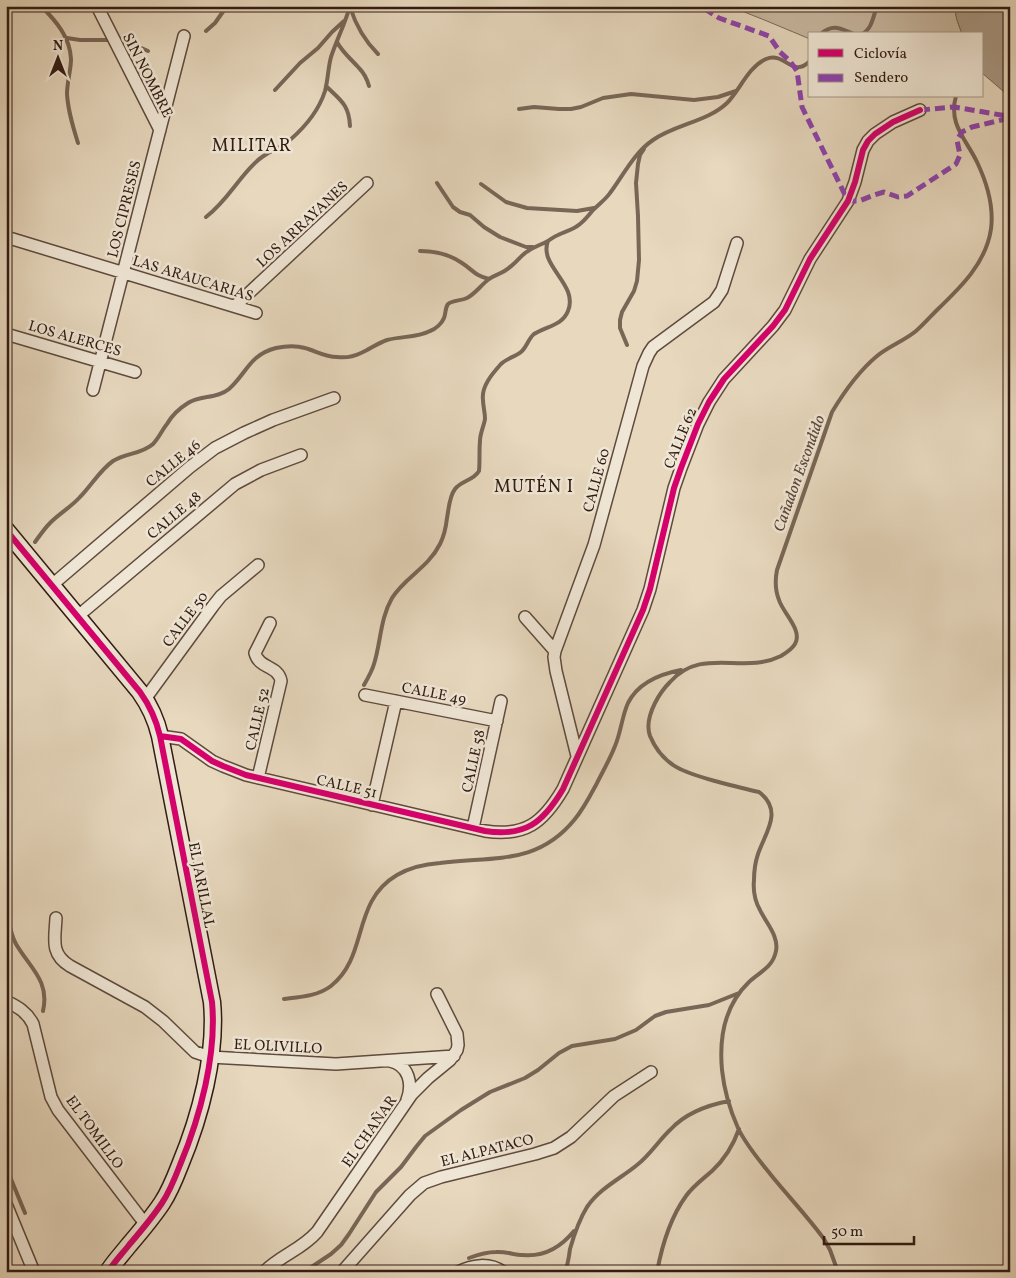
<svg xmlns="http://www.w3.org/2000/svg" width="1016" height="1278" font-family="Vollkorn,serif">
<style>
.green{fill:#c8b8a1;stroke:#7c6a5a}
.water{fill:#a99884;stroke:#796657}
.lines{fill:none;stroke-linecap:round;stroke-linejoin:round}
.stream{stroke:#796657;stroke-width:4}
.street-casing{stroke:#5e4a3e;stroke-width:14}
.secondary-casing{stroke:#311b13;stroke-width:19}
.street{stroke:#efe6d5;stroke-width:11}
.secondary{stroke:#efe6d5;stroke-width:16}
.quiet{stroke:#8e44ad;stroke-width:5;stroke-dasharray:10 5;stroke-linecap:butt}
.cycleway-casing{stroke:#efe6d5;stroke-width:9}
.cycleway{stroke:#d6006c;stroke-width:6}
.labels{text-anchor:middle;stroke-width:5;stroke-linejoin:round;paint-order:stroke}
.street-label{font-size:15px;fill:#311b13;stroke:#efe6d5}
.water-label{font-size:16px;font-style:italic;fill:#5b473b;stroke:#efe6d5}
.quarter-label{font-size:18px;letter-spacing:1px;fill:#311b13;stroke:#efe6d5}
</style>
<rect width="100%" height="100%" fill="#e7d8be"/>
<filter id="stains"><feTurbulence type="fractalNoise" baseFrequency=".004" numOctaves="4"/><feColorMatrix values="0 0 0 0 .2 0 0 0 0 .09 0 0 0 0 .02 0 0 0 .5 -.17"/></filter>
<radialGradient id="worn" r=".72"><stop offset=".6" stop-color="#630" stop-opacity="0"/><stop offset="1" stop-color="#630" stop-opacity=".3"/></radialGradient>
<path class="green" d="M729 6H954L957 20 962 34H810V39L762 19Z"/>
<path class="water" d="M954 6H1002L1010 25V97L982 73V34H962L957 20Z"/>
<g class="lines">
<path class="stream" d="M41 6C56 21 70 37 71 59 71 70 67 82 67 94 68 111 73 127 78 143
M350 7C356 26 364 40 378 54
M206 31 215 23 227 6
M821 34C833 23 841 29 854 34
M862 34C872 29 873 17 877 6
M67 38 80 40H109
M119 40 128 42 148 51
M337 42C343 53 351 59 359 68 364 73 367 79 369 86
M326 86C340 100 349 104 350 126
M275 90 300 63 318 48 332 32 344 21
M519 109 534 107 559 109H571L581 107 603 98 631 94 694 100 718 97 736 91
M437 183 453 207 460 212 470 215 484 227 500 237 526 247H533
M481 184 506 202 527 208 577 211 594 208
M206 217C227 201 237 180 255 163 265 152 279 149 290 140 305 127 319 110 325 91 328 80 328 68 331 57 337 39 345 24 350 6
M420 251C435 251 449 254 462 263 473 270 475 276 489 279
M627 345 620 328V320L622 312 634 291 637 281 639 260 638 216 636 183 638 164 640 155 644 149
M35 542C40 535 45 528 50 523 60 513 71 507 80 497 91 486 100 470 113 461 126 453 142 454 153 444 159 438 162 430 167 424 172 415 180 408 188 403 200 395 217 399 229 389 247 373 249 355 276 348 285 346 295 345 305 348 316 351 325 357 337 357 345 358 355 356 361 353 370 349 378 343 387 340 401 336 417 338 430 331 436 329 442 323 444 318 446 313 445 308 448 304 453 300 461 301 467 298 475 294 481 285 489 279 496 274 504 273 510 267 517 262 521 255 528 251 534 247 540 245 546 242 550 240 553 237 558 235 566 231 573 230 580 224 585 220 589 215 593 210 599 204 606 199 610 193 624 174 634 153 653 140 676 124 707 122 727 103 740 90 748 67 766 59 785 51 792 79 810 61
M364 685C368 678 372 671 374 664 381 642 380 619 392 598 405 577 428 568 440 544 444 536 446 527 447 518 449 508 449 497 455 489 462 480 473 481 479 471 480 461 479 451 480 441 480 433 484 426 485 419 485 412 483 406 483 400 481 386 493 373 501 364 507 358 515 357 521 352 527 347 528 339 534 334 546 326 562 326 568 311 579 284 538 266 548 241
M6 831C9 847 9 861 6 877
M6 906C8 919 10 933 16 944 30 968 50 981 43 1011
M284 999C300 997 318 996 331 986 369 956 351 902 397 875 409 868 426 864 440 863 493 856 537 866 575 819 584 808 590 796 597 783 603 771 610 759 615 746 621 732 622 716 628 703 638 683 660 674 681 670
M6 1167 25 1213
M469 1258C477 1255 486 1252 496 1252 505 1251 514 1255 523 1255 544 1257 561 1247 574 1231
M304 1272 331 1254 341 1245 349 1234 376 1192 401 1167 416 1147 425 1136 461 1110 490 1092 525 1078 538 1070 559 1053 572 1046 615 1039 636 1030 655 1016 666 1012 709 1005 739 993
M565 1272C568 1264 569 1257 570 1249 574 1235 579 1220 587 1207 600 1188 620 1179 637 1165 650 1155 659 1140 671 1129 686 1113 708 1105 729 1101
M657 1272C662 1245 670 1218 686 1196 693 1186 703 1179 712 1171 725 1159 733 1146 739 1129
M838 1272 830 1250 824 1239C808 1217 788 1196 771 1175 759 1160 746 1145 738 1128 730 1110 724 1089 722 1070 719 1038 725 1005 749 982 760 972 773 967 776 951 779 936 766 923 760 910 755 901 753 890 754 880 754 872 755 863 758 854 765 833 784 811 759 792 745 789 730 785 715 781 686 773 663 767 650 736 646 725 650 713 655 703 659 695 664 688 670 682 702 646 743 675 781 656 786 653 792 649 795 644 803 630 783 613 779 600 775 590 775 580 777 570L832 412C844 392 859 371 877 356 889 346 904 341 916 331 923 325 930 317 937 310 961 287 986 263 991 229 994 206 987 183 977 162 966 139 948 124 956 96"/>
<g class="street-casing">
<path id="street" d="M97 6 160 130
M6 237 256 313
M235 306 367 183
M6 334 135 372
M93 390 184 36
M52 585 190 467 215 448 244 433 273 420 334 398
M78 616 235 484 261 470 301 455
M525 617 555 651
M365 695 497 721
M145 699 213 606 221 596 258 565
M160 736 181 739 212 761 223 766 246 775 485 831C525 837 543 823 563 789L643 610 650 589 674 488 681 468 698 424 709 402 724 379 773 326 785 310 810 259 848 201 855 182 863 150 868 141 875 134 893 122 920 110
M577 756 556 671 554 657 555 651 594 545 643 366 649 353 653 347 714 302 722 290 737 243
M258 778 281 681C278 665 259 669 255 653L270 623
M372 805 396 701
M473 828 501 701
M56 918C55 939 50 954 70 966L145 1007 163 1021 195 1052 210 1057 336 1064 454 1056
M6 1001C18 1007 27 1012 33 1024L51 1097 58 1110 146 1225
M390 1061C409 1065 413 1084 407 1100
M6 1204 34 1272
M264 1272C281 1255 301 1250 317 1232L412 1094 428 1078 450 1060 457 1050 458 1045 457 1034 437 994
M342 1272 410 1195 424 1183 441 1177 535 1154 554 1148 571 1137 614 1096 651 1072
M458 1272C472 1265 489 1262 503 1272"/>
</g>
<g class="secondary-casing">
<path id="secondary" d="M6 530 140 692C150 706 156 719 160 736L212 1002C217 1055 200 1117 180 1165 175 1178 170 1191 162 1203 152 1218 141 1231 129 1245 122 1254 114 1262 108 1272"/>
</g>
<use href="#street" class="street"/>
<use href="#secondary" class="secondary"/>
<path class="quiet" d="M690 6 702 7 719 18 769 36 780 52 790 61 797 71 802 107 848 201H859L874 195 884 192 898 197 907 196 956 164 960 155 957 140 962 132 972 127 1010 118
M920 110 954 107 1007 116"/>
<g class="cycleway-casing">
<path id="cycleway" d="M6 530 140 692C150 706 156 719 160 736L212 1002C217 1055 200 1117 180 1165 175 1178 170 1191 162 1203 152 1218 141 1231 129 1245 122 1254 114 1262 108 1272
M160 736 181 739 212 761 223 766 246 775 485 831C525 837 543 823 563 789L643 610 650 589 674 488 681 468 698 424 709 402 724 379 773 326 785 310 810 259 848 201 855 182 863 150 868 141 875 134 893 122 920 110"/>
</g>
<use href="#cycleway" class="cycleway"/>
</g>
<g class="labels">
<g class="street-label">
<text transform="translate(148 75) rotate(63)" y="5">SIN NOMBRE</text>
<text transform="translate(124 209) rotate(-76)" y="5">LOS CIPRESES</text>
<text transform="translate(302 224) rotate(-43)" y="5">LOS ARRAYANES</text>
<text transform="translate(193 278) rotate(17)" y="5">LAS ARAUCARIAS</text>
<text transform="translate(75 338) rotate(16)" y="5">LOS ALERCES</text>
<text transform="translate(680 438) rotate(-68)" y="5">CALLE 62</text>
<text transform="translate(173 463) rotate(-39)" y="5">CALLE 46</text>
<text transform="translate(596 480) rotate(-75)" y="5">CALLE 60</text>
<text transform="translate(174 515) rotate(-40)" y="5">CALLE 48</text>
<text transform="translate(185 619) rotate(-53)" y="5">CALLE 50</text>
<text transform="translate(434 693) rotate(11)" y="5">CALLE 49</text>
<text transform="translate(257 719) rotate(-77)" y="5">CALLE 52</text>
<text transform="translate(473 761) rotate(-78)" y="5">CALLE 58</text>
<text transform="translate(347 786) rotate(13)" y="5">CALLE 51</text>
<text transform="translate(202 885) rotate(79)" y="5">EL JARILLAL</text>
<text transform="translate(278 1046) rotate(3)" y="5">EL OLIVILLO</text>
<text transform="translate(369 1131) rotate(-55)" y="5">EL CHAÑAR</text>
<text transform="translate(95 1132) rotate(54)" y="5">EL TOMILLO</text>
<text transform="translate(487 1150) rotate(-14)" y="5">EL ALPATACO</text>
</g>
<g class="water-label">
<text transform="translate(798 473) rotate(-70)" y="6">Cañadon Escondido</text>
</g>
<g class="quarter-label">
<text x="252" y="151">MILITAR</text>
<text x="534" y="492">MUTÉN I</text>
</g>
</g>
<rect width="1016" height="1278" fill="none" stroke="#e7d8be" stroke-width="25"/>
<rect x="8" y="8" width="1001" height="1263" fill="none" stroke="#311b13" stroke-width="2.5"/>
<rect x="12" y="12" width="991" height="1253" fill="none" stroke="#311b13"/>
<rect x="808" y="32" width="175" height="65" fill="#efe6d5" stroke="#a39587"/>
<rect x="818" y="49" width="25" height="8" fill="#d6006c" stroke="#a39587"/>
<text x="854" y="58" font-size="15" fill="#311b13">Ciclovía</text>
<rect x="818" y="74" width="25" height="8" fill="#8e44ad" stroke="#a39587"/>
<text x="854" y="82" font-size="15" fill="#311b13">Sendero</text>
<g transform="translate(58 58)" stroke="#efe6d5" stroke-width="4" paint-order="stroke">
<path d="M0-4L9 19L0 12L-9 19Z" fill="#311b13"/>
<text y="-8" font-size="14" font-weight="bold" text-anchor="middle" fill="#311b13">N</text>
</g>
<path d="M824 1236v8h90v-8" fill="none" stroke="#311b13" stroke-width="2.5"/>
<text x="831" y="1236" font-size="15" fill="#311b13" stroke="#efe6d5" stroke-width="4" paint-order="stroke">50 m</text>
<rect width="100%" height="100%" filter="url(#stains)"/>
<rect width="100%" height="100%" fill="url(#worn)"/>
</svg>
